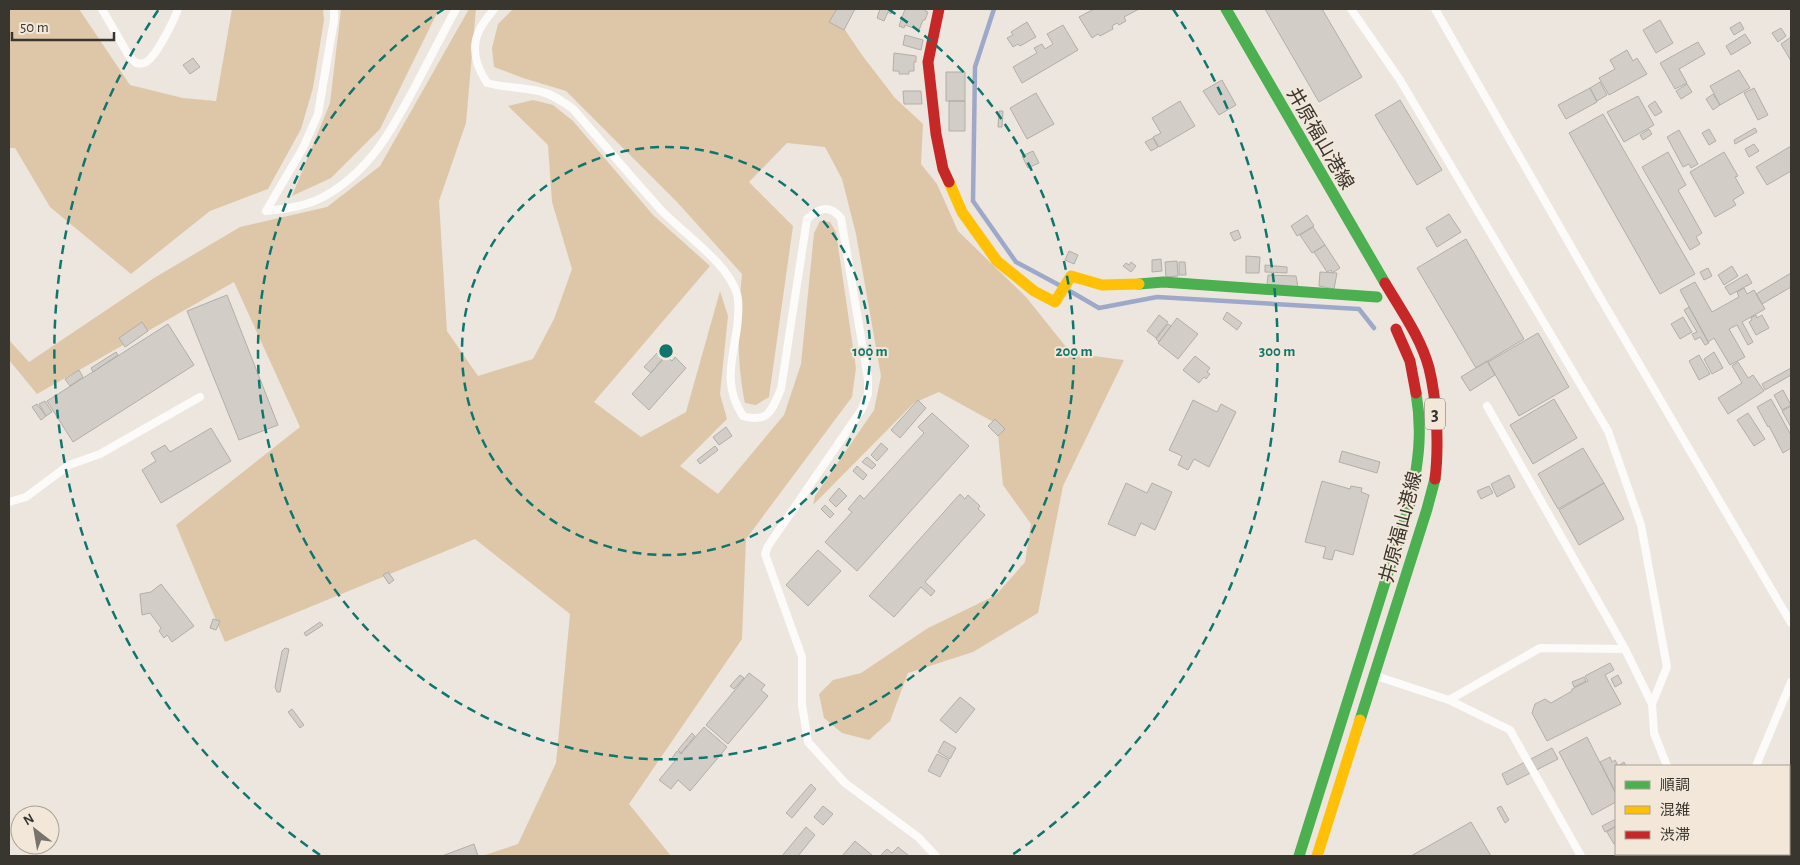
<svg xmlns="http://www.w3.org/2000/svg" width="1800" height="865" font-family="'Alegreya Sans','Noto Sans JP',sans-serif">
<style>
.forest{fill:#dec7a9}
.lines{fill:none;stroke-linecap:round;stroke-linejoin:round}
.stream{stroke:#9ea8c8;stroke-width:4.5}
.building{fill:#d2cdc7;stroke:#b2aea8}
.lane{stroke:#fcfbfa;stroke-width:8}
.fast{stroke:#4caf50;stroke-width:11}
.slow{stroke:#ffc107;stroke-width:11}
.jam{stroke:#c62828;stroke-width:11}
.ring{fill:none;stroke:#0f766e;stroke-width:2.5;stroke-dasharray:9 6}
.labels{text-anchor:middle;stroke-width:4;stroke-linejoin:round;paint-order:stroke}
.shield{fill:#f2e7d8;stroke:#706a62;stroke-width:1}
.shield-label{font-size:18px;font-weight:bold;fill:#39352f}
.street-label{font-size:19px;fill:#39352f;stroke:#f2e7d8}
.centre{fill:#0f766e;stroke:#f2e7d8;stroke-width:2.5}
.ring-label{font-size:15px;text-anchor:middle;font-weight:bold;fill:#0f766e;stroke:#f2e7d8;stroke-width:4;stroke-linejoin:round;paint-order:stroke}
</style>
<rect width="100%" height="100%" fill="#ece6de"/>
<path class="forest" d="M9 9H79L130 85 183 98 216 101 232 9H323L324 20 313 88 301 129 268 189 210 211 131 274 50 207 15 148H9Z
M341 9H439L380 129 331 178 292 196 330 103Z
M469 9H476L466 123 439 201 447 331 478 376 533 359 554 319 572 269 552 202 548 145 508 106 533 100 553 105 573 121 653 215 710 266 594 402 641 437 686 412 720 291 728 316 720 394 727 419 680 466 718 494 784 415 801 364 814 233 820 221 830 222 836 232 856 368 852 397 746 539 742 639 629 804 671 856H482L518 844 556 763 570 614 475 539 225 642 176 525 300 427 234 282 37 394 9 360V340L29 362 154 278 240 227 327 207 380 166Z
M513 9H847L841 24 862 55 895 98 923 124 921 164 937 184 958 231 1026 297 1071 353 1124 360 1063 486 1038 613 973 652 908 673 890 721 869 740 842 733 824 718 819 694 833 680 861 673 928 628 996 595 1025 562 1031 524 1003 485 997 424 939 392 914 403 813 505 815 496 874 410 881 376 856 234 842 179 825 147 787 143 749 182 793 226 769 397 756 405 745 403C736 361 738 316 742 274L677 202 566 91 523 78 494 67 492 48 498 24Z"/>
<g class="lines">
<path class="stream" d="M994 9 975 67 973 201 1016 262 1059 285
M1068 290 1099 308 1157 297 1359 309 1374 328"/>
</g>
<path class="building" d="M837 9H855L844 30 829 22Z
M880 9H893L891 14 888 12 884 21 877 18Z
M905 9H926L925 11 928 12 925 20H923L919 30 905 25 904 28 899 26Z
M1094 9H1139L1124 17 1126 21 1119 25 1117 23 1112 26 1113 29 1100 36 1098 34 1092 38 1079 17Z
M1265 9H1322L1362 77 1319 102Z
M1660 20 1673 43 1656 53 1643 30Z
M1027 22 1036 37 1020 46 1018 44 1013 47 1007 38 1013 35 1011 32Z
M1740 22 1744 29 1734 35 1730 28Z
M1063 25 1078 50 1022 83 1013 67 1037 53 1034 48 1042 44 1045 49 1053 44 1047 34Z
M1781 28 1786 36 1778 42 1772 33Z
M1745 34 1751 43 1731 55 1726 46Z
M905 35 923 40 921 50 903 45Z
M1791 37V61L1781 44Z
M1698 42 1705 54 1679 69 1687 83 1675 89 1660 63Z
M1627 50 1633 61 1637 58 1647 74 1609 95 1599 78 1615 69 1610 60Z
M894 53 916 56V62H914V71H909V74H899V71H893Z
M193 58 200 67 190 74 183 65Z
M1739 70 1750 88 1720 105 1710 86Z
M946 72H965V101H946Z
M1222 80 1236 105 1219 115 1203 91Z
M1600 82 1607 95 1597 101 1590 88Z
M1687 84 1692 92 1681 99 1676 91Z
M1590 88 1597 102 1566 119 1558 105Z
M1754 88 1768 115 1758 120 1744 93Z
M903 91H921L922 104H904Z
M1036 93 1054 124 1027 139 1010 108Z
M1713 94 1720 105 1713 110 1706 99Z
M1638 96 1654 125 1624 142 1607 112Z
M1400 100 1442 170 1417 185 1375 115Z
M949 101H965V131H949Z
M1180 101 1195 126 1159 147 1153 137 1161 133 1152 118Z
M1655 101 1662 112 1655 116 1648 106Z
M999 111H1003L1002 127H998Z
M1603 114 1695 274 1660 294 1569 133Z
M1755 128 1757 132 1735 144 1734 140Z
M1649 129 1652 134 1643 140 1640 135Z
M1709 129 1716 141 1709 145 1702 133Z
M1679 130 1698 164 1691 168 1689 164 1683 167 1667 137Z
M1153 138 1158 147 1151 151 1145 142Z
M1754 144 1759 151 1749 157 1745 149Z
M1791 146V171L1767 185 1756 167Z
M1033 151 1039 163 1028 168 1022 156Z
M1668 152 1686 185 1678 190 1702 233 1696 237 1700 244 1690 250 1642 167Z
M1724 152 1738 176 1735 177 1744 193 1733 200 1736 205 1715 217 1690 172Z
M1449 214 1461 232 1437 247 1426 228Z
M1307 215 1314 226 1297 236 1291 226Z
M1313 227 1325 245 1312 253 1300 235Z
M1238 230 1241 238 1234 241 1230 233Z
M1466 239 1524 339 1476 368 1417 268Z
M1325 245 1340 268 1332 273 1331 270 1327 272 1314 252Z
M1069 251 1078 255 1074 264 1065 260Z
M1246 256 1260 257 1259 273H1246Z
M1161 259 1162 271 1152 272V260Z
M1177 261 1178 276 1166 277 1165 262Z
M1131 262 1136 266 1131 272 1123 266 1126 263 1129 265Z
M1179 262H1185L1186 275H1179Z
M1265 265 1287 267V273L1265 272Z
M1732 266 1738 276 1724 285 1718 275Z
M1708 268 1712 276 1704 280 1700 272Z
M1320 272 1337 273 1334 289 1319 286Z
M1791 273V287L1762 304 1756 294Z
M1747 274 1752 283 1730 295 1725 287Z
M1268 275 1296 276 1298 287 1267 285Z
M1695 282 1712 312 1739 297 1737 292 1744 288 1747 294 1754 290 1765 309 1742 322 1753 342 1748 345 1737 325 1729 329 1745 357 1730 365 1714 338 1708 342 1680 290Z
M227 295 278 425 239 440 187 311Z
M1689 307 1709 343 1705 345 1700 337 1695 340 1692 334 1697 332 1684 310Z
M1227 312 1242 323 1237 330 1223 319Z
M1159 315 1168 322 1156 338 1147 331Z
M1756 315 1757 318 1762 315 1769 328 1756 335 1749 322 1752 320 1751 318Z
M1683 317 1692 332 1680 339 1671 324Z
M1177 318 1198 334 1178 359 1158 343Z
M142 322 148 331 125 347 119 338Z
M168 324 194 365 73 442 47 401Z
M1168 324 1171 326 1159 342 1156 339Z
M1538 333 1569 387 1519 416 1488 362Z
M116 352 118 355 93 372 91 368Z
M658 352 664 357 651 373 644 367Z
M1714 352 1723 368 1712 374 1704 359Z
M1699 355 1710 374 1699 380 1689 361Z
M666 356 672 361 675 357 686 368 649 410 632 394Z
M1195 356 1210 368 1207 372 1210 374 1206 379 1204 377 1199 383 1183 370Z
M1487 361 1495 375 1470 391 1461 377Z
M1738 362 1748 378 1753 375 1764 391 1728 414 1718 398 1742 383 1732 366Z
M1791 368V375L1765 390 1762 384Z
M79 370 83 377 70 386 65 379Z
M1783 390 1791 405 1782 410 1774 395Z
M1554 399 1577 438 1533 464 1510 425Z
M1771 399 1791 435V448L1783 453 1769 426 1768 427 1757 407Z
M918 400 926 408 900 438 891 430Z
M1193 400 1217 412 1221 404 1236 412 1209 467 1194 459 1188 470 1178 465 1182 456 1169 450Z
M45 401 52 412 46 416 39 404Z
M37 404 46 416 41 420 32 407Z
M1791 406V427L1782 411Z
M932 413 969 446 857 571 825 542 852 512 848 509 860 495 864 499 924 433 918 427Z
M1748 413 1765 439 1754 446 1737 420Z
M995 419 1005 429 998 436 988 426Z
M726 427 732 436 719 445 713 437Z
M211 428 231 461 161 503 142 470 156 461 151 453 165 445 170 452Z
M881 443 888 449 877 461 871 455Z
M715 446 718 450 700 464 697 460Z
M1583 448 1604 483 1558 509 1538 474Z
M1342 451 1380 462 1377 473 1339 462Z
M867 457 876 465 872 469 862 462Z
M857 466 867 475 863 480 853 471Z
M1509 475 1515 487 1497 497 1491 484Z
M1322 481 1350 489 1351 486 1362 488 1361 492 1369 495 1353 555 1335 550 1332 560 1323 558 1326 547 1305 542Z
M1126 483 1147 493 1152 483 1172 492 1155 530 1141 523 1135 536 1108 524Z
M1604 483 1624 519 1579 545 1559 510Z
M1489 486 1493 493 1481 499 1477 491Z
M839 488 847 496 836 507 829 500Z
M960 494 965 499 968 495 980 506 978 509 985 515 925 582 935 591 931 596 921 587 894 617 869 596Z
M825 505 834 514 830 518 821 509Z
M818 550 841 571 808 606 786 585Z
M388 572 394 580 389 584 383 575Z
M161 584 194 626 172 642 167 635 164 638 159 631 161 628 150 613 142 615 140 594 151 592Z
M213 619 220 621 216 630 210 628Z
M320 622 323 625 306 636 304 633Z
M285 648 289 649 280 692H277L275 687 282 651Z
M1610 663 1614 670 1605 675 1621 704 1547 741 1532 713 1535 704 1545 699 1551 703 1572 691V689L1588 681 1585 676Z
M749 673 765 685 761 690 768 696 728 744 706 725Z
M740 675 744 678 734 689 730 686Z
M1618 675 1622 683 1615 687 1611 679Z
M1584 677 1586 681 1574 687 1572 682Z
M960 697 975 709 956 733 940 720Z
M292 709 304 725 300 728 288 712Z
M704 727 727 747 690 791 678 780 671 789 659 780 675 761 672 758 677 751 681 754Z
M692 733 695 736 681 753 678 750Z
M1587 737 1616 794V802L1592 815 1559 752Z
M944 741 956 748 950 759 938 752Z
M1552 748 1558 759 1507 785 1502 774Z
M937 754 949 760 940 777 928 771Z
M1610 757 1612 762 1615 760 1618 766 1624 762 1626 766H1616V793L1600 762Z
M811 784 816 789 792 818 786 813Z
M823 806 833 814 823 825 814 817Z
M1501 806 1509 820 1505 823 1497 808Z
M1616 819V826L1605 832 1602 826Z
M1471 822 1491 856H1411Z
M1616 826V843L1614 844 1607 832Z
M806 827 815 835 798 856H782Z
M855 841 873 856H842Z
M474 844 478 856H442Z
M898 847 909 856H880L887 849 892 853Z"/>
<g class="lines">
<path class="lane" d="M102 9 129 56 136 63C138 63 141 64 144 63 155 60 174 20 178 9
M334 9V20L318 114 303 148 266 211C286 209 307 206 325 196 371 170 393 128 417 83 430 58 443 33 456 9
M494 9C490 15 483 22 480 29 470 48 476 66 487 83 505 88 524 87 542 92 554 95 563 102 573 109 603 143 631 177 661 210 683 233 728 263 737 294 740 305 738 317 737 328 732 363 723 385 743 416 769 424 772 409 781 389L807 219C819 208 829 204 841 218L868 379V394L862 409 768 546 765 554 802 657V705L808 742 845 783 918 837 936 856
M1351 9 1400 80 1608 431 1641 525 1667 667 1652 704
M1435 9 1597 292 1791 623
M1487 406 1625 649 1652 704 1654 733 1667 766
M9 502 26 497 69 465 100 454 200 397
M1376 676 1449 700 1510 730 1581 856
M1449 700 1540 648 1625 649
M1756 766 1791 682
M1779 854 1780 856
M1649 856V854"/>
<path class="fast" d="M1226 9 1385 283
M1139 284 1163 282 1377 297
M1360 720 1427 509 1435 479
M1299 856 1410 503C1418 464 1423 433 1416 393"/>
<path class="slow" d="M949 182 962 212 997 261 1034 291 1055 302 1071 276 1102 285 1139 284
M1317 856 1360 720"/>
<path class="jam" d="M939 9 928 62 936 134 943 169 949 182
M1385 283C1401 310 1421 338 1429 368 1437 400 1439 447 1435 479
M1396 329 1410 361 1416 393"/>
</g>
<g class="ring">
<circle cx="666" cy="351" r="204"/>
<path d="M888 9A408 408 0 1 1 444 9"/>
<path d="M320 855A611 611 0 0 1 159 9M1173 9A611 611 0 0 1 1012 855"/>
</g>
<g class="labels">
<rect class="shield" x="1425" y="398.5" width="20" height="31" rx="4"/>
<g class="shield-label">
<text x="1435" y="420">3</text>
</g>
<g class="street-label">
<text transform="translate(1321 138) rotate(60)" y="7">井原福山港線</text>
<text transform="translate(1400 527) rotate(-75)" y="7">井原福山港線</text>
</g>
</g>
<circle cx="666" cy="351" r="8" class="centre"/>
<g class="ring-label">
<text x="870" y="356">100 m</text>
<text x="1074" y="356">200 m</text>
<text x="1277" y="356">300 m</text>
</g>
<rect width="1800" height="865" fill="none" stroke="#39352f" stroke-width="20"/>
<rect x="1615" y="765" width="175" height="90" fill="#f2e7d8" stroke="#a8a094"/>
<rect x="1625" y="781" width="25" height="8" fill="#4caf50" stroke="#a8a094"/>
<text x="1660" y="790" font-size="15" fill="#39352f">順調</text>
<rect x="1625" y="806" width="25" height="8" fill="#ffc107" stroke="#a8a094"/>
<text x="1660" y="815" font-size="15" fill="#39352f">混雑</text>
<rect x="1625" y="831" width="25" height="8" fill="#c62828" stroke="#a8a094"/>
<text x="1660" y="840" font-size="15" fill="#39352f">渋滞</text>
<g transform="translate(35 830) rotate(329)"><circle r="24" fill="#f2e7d8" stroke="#a8a094"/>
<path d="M0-4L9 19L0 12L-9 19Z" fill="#78736c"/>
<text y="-8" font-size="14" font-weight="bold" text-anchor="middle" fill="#39352f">N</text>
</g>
<path d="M12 32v8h102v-8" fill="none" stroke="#39352f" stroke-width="2.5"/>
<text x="20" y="32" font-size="15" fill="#39352f" stroke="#f2e7d8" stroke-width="4" paint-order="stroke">50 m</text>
</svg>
